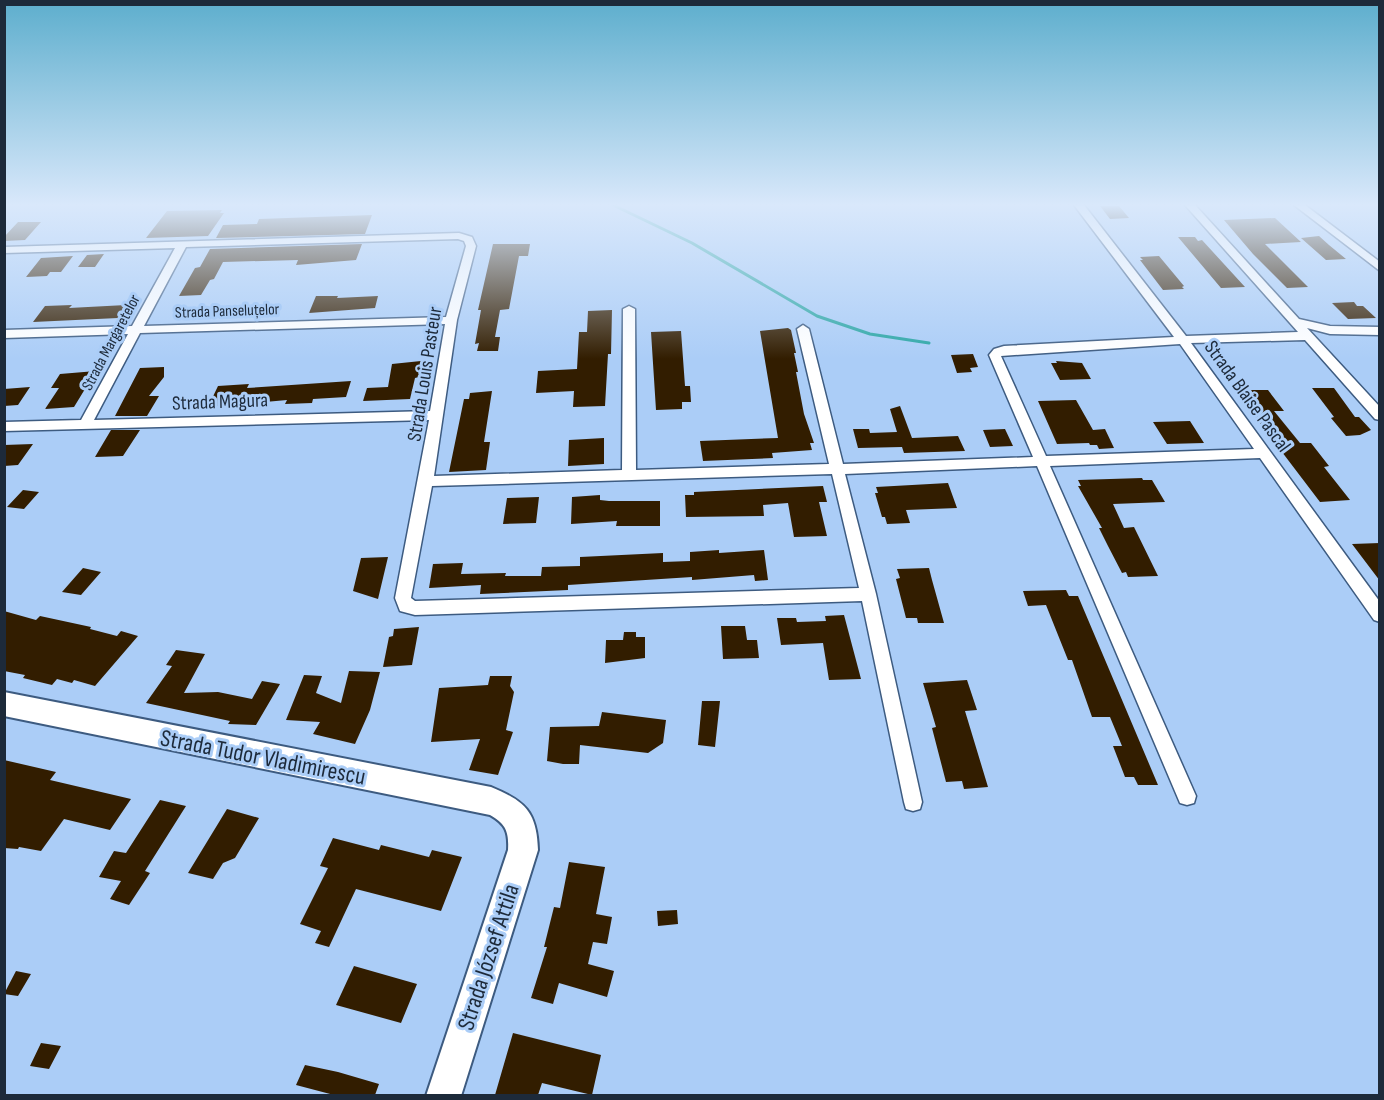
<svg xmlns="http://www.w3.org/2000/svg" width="1384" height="1100" font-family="'Sofia Sans Condensed',sans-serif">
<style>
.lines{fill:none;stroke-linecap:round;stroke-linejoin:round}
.stream{stroke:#2ca6a5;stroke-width:3}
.building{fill:#321d00}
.street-casing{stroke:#3d5b80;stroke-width:3}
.secondary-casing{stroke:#3d5b80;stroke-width:4}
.street{fill:#fff;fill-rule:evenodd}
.secondary{fill:#fff;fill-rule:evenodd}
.labels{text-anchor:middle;stroke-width:6;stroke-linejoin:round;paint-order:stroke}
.far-street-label{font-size:16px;fill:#1d2a3a;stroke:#abcdf7}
.street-label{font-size:20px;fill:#1d2a3a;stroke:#abcdf7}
.near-street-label{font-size:24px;fill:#1d2a3a;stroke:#abcdf7}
</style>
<rect width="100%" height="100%" fill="#abcdf7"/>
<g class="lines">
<path class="stream" d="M613 205 692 243 817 316 870 334 929 343"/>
</g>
<path class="building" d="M1100 206H1119L1129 218 1110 219Z
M222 210 220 213H224L208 236 146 238 167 211Z
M372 215 365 234 216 238 223 225 257 224 259 219Z
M1275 218 1301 242 1265 244 1308 287 1287 288 1253 254 1224 220Z
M18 222H41L25 240 4 241V237Z
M1319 236 1329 245 1346 259 1326 260 1301 238Z
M1178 237H1195L1198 241 1202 240 1245 287 1221 288Z
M362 244 356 260 296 265 298 260 223 262 214 279 210 280 201 295 179 296 195 268 200 267 210 249Z
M493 244H530L528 256H519L509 309 500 310 495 337H500L498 351H477L479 343 475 344 481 310H478Z
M104 254 95 267H78L87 255Z
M73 256 61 272H50L47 276 26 277 41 258Z
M1159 256 1184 286 1182 287 1184 289 1163 290 1140 260H1143L1140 257Z
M316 296H338L337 298 378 296 375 308 309 313Z
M1354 302 1357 306H1363L1376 318 1348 319 1332 303Z
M72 305 69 308 126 305 118 318 33 322 45 306Z
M612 310 611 354H608L605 406 573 407 574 391 536 393 538 371 577 369 579 332H587L588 311Z
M788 328 791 330 796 353H794L798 372H796L804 414 814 443H810L812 450 772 453 773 458 703 461 700 441 778 438 760 331Z
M681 331 685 386H690L691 402H682V409L656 410 651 332Z
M973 354 978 367 970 368 972 372 957 373 951 355Z
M421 361 419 377 415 378 410 399 363 401 367 388 388 387 392 364Z
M1056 361 1082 363 1091 379 1060 380 1051 363H1057Z
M164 367V377L149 396H159L147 416H115L140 368Z
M96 371 74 407 45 409 59 388H51L60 374Z
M351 381 346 397 313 399 312 403 285 404 287 400 208 407 218 386 249 384 247 388Z
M30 387 18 405 4 406V389Z
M1312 388H1334L1355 417H1359L1371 430 1360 435 1346 436 1331 418 1334 417Z
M1240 390H1268L1284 411H1274L1300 443H1311L1329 466 1324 467 1350 500 1320 502 1238 394H1242Z
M492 391 484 442H490L486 470 449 472 464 399H469L470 393Z
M1076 400 1093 430 1105 429 1114 448 1099 449 1097 445H1090L1089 443 1057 444 1038 401Z
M900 406 912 438 958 436 965 451 904 453 902 447 858 448 853 429H869L870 433 897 432 890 409Z
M1190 421 1204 443 1167 444 1153 422Z
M1005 429 1013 446 990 447 983 430Z
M111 430H140L123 456 95 457Z
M604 438V464L568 466 569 440Z
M33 444 18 465 4 466V445Z
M1142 478 1143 480H1152L1165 502 1113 504 1124 528 1134 527 1158 576 1128 577 1126 572 1122 573 1108 546 1099 528H1102L1078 486H1081L1078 480Z
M948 483 957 508 906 510 910 523 887 524 885 517H882L875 493H878L876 487Z
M823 486 827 502H819L827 536 794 537 788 503 763 505 764 516 686 517 685 495H694V492Z
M23 490 39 492 24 509 7 507Z
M600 495V500L609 501H660V526H616L617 521 571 524 572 497Z
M539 497 536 523 503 524 507 498Z
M1380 543V581L1352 544Z
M719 550V553L764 550 768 580 755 581 754 575 692 580V577L568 585V590L480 594 481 585 429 588 433 564 463 563 461 574 506 573 505 576H541L542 567 580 566V557L663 553V562L690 561V552Z
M388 557 378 599 353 591 361 558Z
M83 568 101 572 81 595 62 592Z
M929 568 932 580 944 623H918L917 618H906L896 579 900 578 897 569Z
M1066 590 1069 596H1078L1158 785H1138L1134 777H1125L1113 746H1122L1110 717H1092L1072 660H1068L1046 605 1028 606 1023 591Z
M4 611 36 620 40 616 91 627 90 629 117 636 121 631 138 636 95 686 74 680 72 683 57 679 52 685 23 678 25 675 4 671Z
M844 615 861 679 829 680 823 643 781 645 777 618H796L797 622 826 621 825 616Z
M721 626H745L747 640H757L759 658 723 659Z
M419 627 412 665 383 667 389 637 393 636 394 629Z
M624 632H636V637H645V658L605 663 606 640H623Z
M176 650 205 654 184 693 218 692 252 699 262 681 280 684 256 725 228 724 230 721 146 703 172 666 166 665Z
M349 671 380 672 370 710 355 744 313 734 320 722 286 720 304 675 322 676 316 693 341 703Z
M490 676H512L510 686 514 692 506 730 513 732 498 775 469 770 480 739 431 742 439 688 488 685Z
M967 680 977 710 965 711 988 787 964 789 962 781 946 782 932 728 936 727 923 683Z
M702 701H720L715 747 698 745Z
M602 712 666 720 663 743 648 753 580 745 579 764H563L547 761 550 727 599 726Z
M4 760 56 772 50 780 131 799 110 830 64 819 41 851 19 847 18 849 4 848Z
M160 800 186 806 145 871 150 873 129 905 110 899 121 881 99 877 114 851 126 853Z
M227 809 259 818 235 858 223 863 213 879 188 873Z
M333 838 379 850 381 845 429 857 432 850 462 857 441 911 356 889 329 947 315 943 321 931 300 924 328 868 320 866Z
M569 862 605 867 596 914 612 917 607 944 593 942 588 964 614 971 607 997 559 983 553 1004 531 998 547 947H544L554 907 560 908Z
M677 910 678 924 658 926 657 911Z
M354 966 417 984 401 1023 336 1005Z
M16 971 31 974 18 996 4 994Z
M513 1033 601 1055 592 1095 542 1083 538 1095H495Z
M41 1043 61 1046 49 1069 30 1066Z
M305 1065 338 1072 379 1084 375 1095H334L296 1085Z"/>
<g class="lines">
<g class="street-casing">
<path id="street" d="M1074 205H1084L1186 336 1298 332 1185 205H1195L1299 319 1330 326 1380 327V335L1330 334 1307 328 1380 407V420L1375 419 1305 340 1191 343 1380 602V622L1374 620 1260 458 1050 466 1196 796 1194 803 1187 805 1180 803 1037 466 845 474 876 594 922 802 920 809 913 811 906 809 904 802 862 601 415 615 400 611 395 598 429 420 4 431V422L81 420 128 334 4 338V330L132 326 175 248 4 253V247L459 233 472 237 476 246 457 320 434 476 622 470 623 309 629 306 635 309 636 470 829 464 797 329 803 325 809 329 843 464 1033 457 989 355 994 349 1004 346 1174 337ZM458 239 464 241 466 246 446 317 144 326 186 247ZM445 324 430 411 94 420 140 333ZM1180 344 1254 449 1046 456 1001 356ZM832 474 859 588 415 601 411 598 432 486Z
M1294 205H1305L1380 262V271Z"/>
</g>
<g class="secondary-casing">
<path id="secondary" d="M4 692 491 787C525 801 537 812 538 850L461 1096H426L508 850C509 832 506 824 490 815L4 716Z"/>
</g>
<use href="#street" class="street"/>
<use href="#secondary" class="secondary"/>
</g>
<linearGradient id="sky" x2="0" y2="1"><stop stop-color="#5daecd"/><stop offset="0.57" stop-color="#d9e8fb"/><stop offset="1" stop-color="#d9e8fb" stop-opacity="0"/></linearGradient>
<rect width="1384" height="359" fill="url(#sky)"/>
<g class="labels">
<g class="far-street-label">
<text transform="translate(227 310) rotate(-2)" y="6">Strada Panseluțelor</text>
<text transform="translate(110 342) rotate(-62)" y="6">Strada Margaretelor</text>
</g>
<g class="street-label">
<text transform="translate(424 374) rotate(-81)" y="7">Strada Louis Pasteur</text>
<text transform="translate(1248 396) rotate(54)" y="7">Strada Blaise Pascal</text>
<text transform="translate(220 401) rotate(-2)" y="7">Strada Magura</text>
</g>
<g class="near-street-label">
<text transform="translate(263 757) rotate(11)" y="8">Strada Tudor Vladimirescu</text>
<text transform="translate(488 957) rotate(-72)" y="8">Strada József Attila</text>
</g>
</g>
<rect width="1384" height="1100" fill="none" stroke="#1d2a3a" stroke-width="12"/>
</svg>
